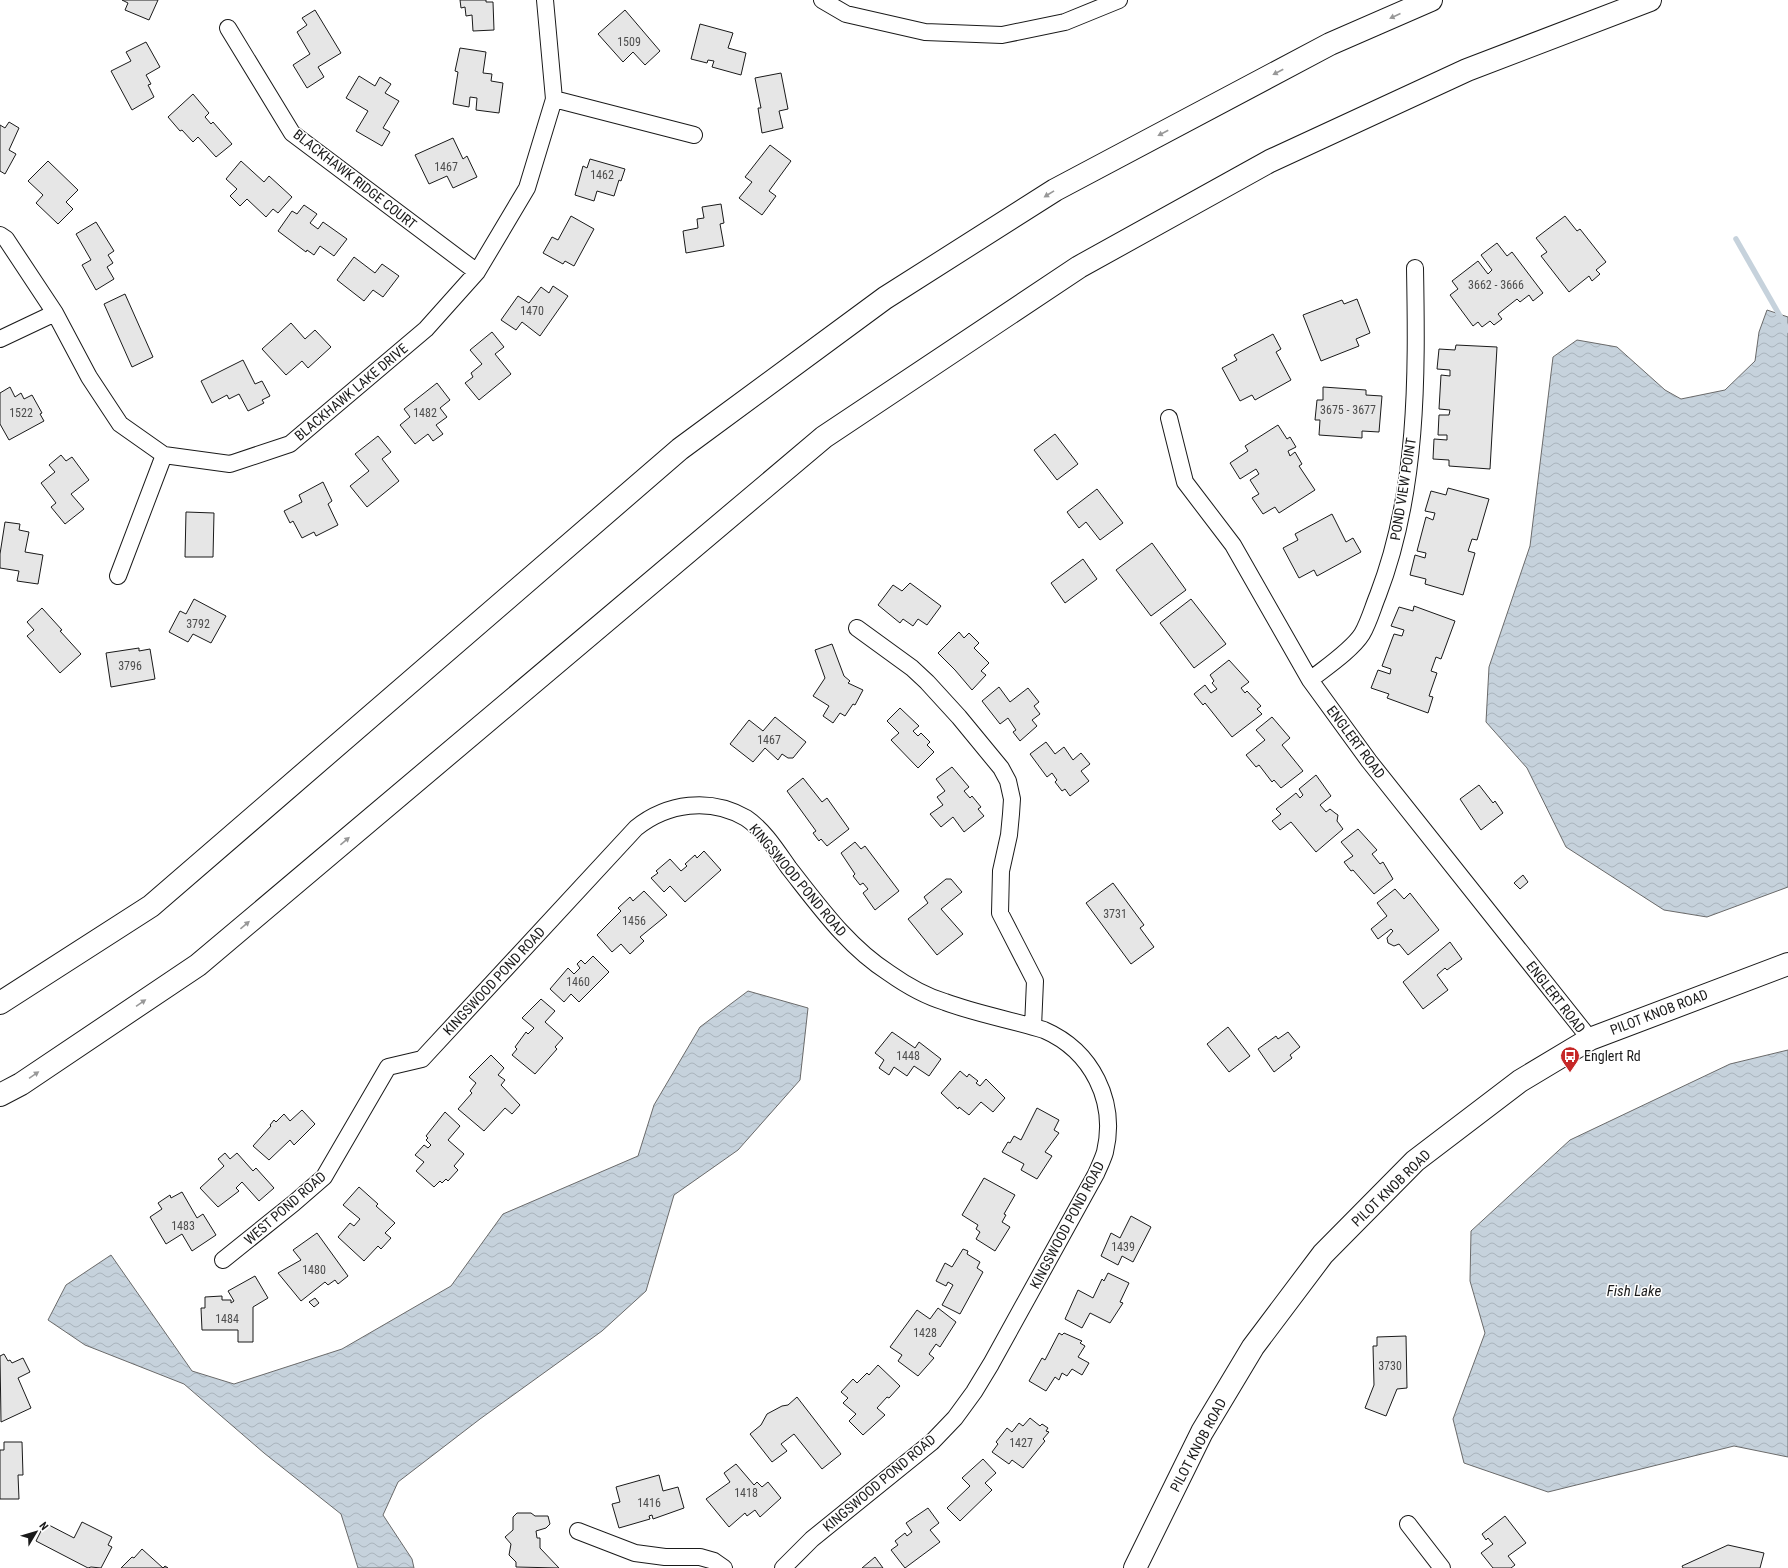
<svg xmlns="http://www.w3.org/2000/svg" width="1788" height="1568" font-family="'Roboto Condensed',sans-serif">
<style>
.water{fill:url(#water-waves);stroke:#6a6a6a}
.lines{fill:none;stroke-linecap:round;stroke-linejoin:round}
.stream{stroke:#c6d2dc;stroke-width:5.5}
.building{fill:#e6e6e6;stroke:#1a1a1a}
.minor-casing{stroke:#1a1a1a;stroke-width:18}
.secondary-casing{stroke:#1a1a1a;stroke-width:24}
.motorway-casing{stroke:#1a1a1a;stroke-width:24}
.minor{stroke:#fff;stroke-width:16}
.secondary{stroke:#fff;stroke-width:22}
.motorway{stroke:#fff;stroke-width:22}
.oneway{fill:#989898}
.labels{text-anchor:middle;stroke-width:3;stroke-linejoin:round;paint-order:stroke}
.number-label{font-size:12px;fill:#4d4d4d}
.street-label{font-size:14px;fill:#1a1a1a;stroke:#fff}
.poi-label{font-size:14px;fill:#1a1a1a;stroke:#fff;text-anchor:start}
.water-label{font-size:15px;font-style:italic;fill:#1a1a1a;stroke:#fff}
</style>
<defs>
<pattern id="water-waves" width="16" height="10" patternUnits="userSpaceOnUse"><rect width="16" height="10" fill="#c6d2dc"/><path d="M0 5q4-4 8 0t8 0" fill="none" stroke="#aab4bc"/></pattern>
</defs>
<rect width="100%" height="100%" fill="#fff"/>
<path class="water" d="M1767 310 1788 317V887L1707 917 1664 910 1566 847 1527 768 1486 722 1489 667 1530 546 1553 357 1577 340 1617 347 1665 390 1681 399 1725 390 1755 361 1759 332Z
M748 991 808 1008 800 1080 738 1150 674 1195 646 1291 602 1331 480 1419 398 1482 383 1515 412 1559 414 1568H358L341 1514 264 1453 184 1384 85 1345 48 1320 66 1285 111 1255 192 1371 234 1384 342 1349 451 1286 503 1214 638 1156 654 1105 700 1027Z
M1788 1050V1457L1734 1446 1548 1492 1464 1463 1453 1419 1485 1333 1470 1281 1471 1231 1570 1140 1730 1064Z"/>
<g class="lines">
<path class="stream" d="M1736 239 1788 330"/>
</g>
<path class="building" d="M122 0H158L149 20 125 10 128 3Z
M460 0H486V2H493L494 30 473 31 472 15 466 16 465 7 461 8Z
M315 10 341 53 318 67 324 77 307 88 293 65 310 54 297 32 307 25 302 18Z
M625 10 660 51 645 65 633 52 623 62 598 34Z
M700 24 733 33 728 48 746 53 741 75 712 67 714 61 708 60 707 63 691 59Z
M146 42 160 67 146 75 151 84 148 85 154 97 132 110 111 71 131 61 126 52Z
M460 48 486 52 483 73 492 74 491 81 503 83 499 113 476 110 477 98 470 97 469 107 453 104 458 72 455 71Z
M781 73 788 109 779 111 783 128 762 133 758 108H761L755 78Z
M359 76 375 86 380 77 391 84 385 93 399 101 383 128 390 132 382 146 356 131 368 111 346 98Z
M193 94 209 113 205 117 211 124 213 122 232 144 216 157 198 137 193 142 182 130 180 131 168 117Z
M9 122 19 128 9 150 16 154 5 174 0 171V125L5 128Z
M453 138 463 159 467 156 477 177 453 188 447 176 429 184 415 155Z
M770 145 791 161 769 191 776 196 762 215 739 198 752 182 745 177Z
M590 159 625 169 621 181 619 180 614 196 597 191 594 201 575 195 583 166 587 168Z
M48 161 78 190 66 202 73 209 58 224 36 203 43 195 28 181Z
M241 161 264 182 269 176 292 197 278 213 273 209 266 217 247 199 240 206 230 196 237 189 226 179Z
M721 204 724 223 720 224 724 246 686 253 683 231 698 228 697 219 704 218 702 207Z
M304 205 317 214 310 223 318 229 323 222 347 239 334 256 320 246 314 255 307 250 306 252 278 231 292 211 297 214Z
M571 216 594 229 574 266 565 261 563 264 543 253 552 237 558 240Z
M1565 216 1577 231 1580 229 1606 262 1596 270 1600 274 1592 281 1589 276 1569 292 1541 256 1547 252 1536 238Z
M96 222 114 251 108 255 113 263 107 267 114 279 96 290 82 265 91 260 76 234Z
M1497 243 1507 256 1512 252 1543 293 1533 301 1529 295 1520 302 1517 299 1498 314 1502 319 1494 325 1490 321 1482 327 1478 322 1473 326 1450 295 1458 289 1452 281 1478 261 1488 274 1492 270 1481 255Z
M354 257 375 273 382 264 399 276 383 297 373 290 364 301 337 280Z
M553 286 568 296 540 336 522 322 516 330 501 320 518 296 529 303 541 287 549 293Z
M125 294 153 357 132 367 104 304Z
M1357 299 1370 333 1356 339 1359 346 1321 361 1303 315 1342 300 1344 304Z
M291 323 305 339 315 330 331 347 308 368 302 361 286 375 262 349Z
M492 332 504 347 495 354 511 374 479 400 465 383 473 377 471 373 482 364 470 350Z
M1273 334 1281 349 1276 352 1291 380 1255 400 1252 395 1240 401 1222 368 1237 360 1234 355Z
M1456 345 1497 347 1490 469 1449 466V460L1433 459 1434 439 1447 440V435H1438L1439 415H1449L1450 410 1439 409 1441 375 1450 376V370L1437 369 1439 349 1455 350Z
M243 360 255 384 262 381 270 396 262 400 264 403 248 411 239 394 229 399 227 395 212 403 201 381Z
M437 383 450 400 440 408 447 417 436 425 443 434 433 441 428 434 415 444 400 425 410 417 404 409Z
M10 387 15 397 21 393 24 399 32 395 42 413 40 414 44 421 9 440 0 424V393Z
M1323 387 1366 390V395L1382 396 1379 432 1362 431V438L1319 435 1320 420H1315L1317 400H1323Z
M1278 425 1287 439 1290 437 1296 447 1288 451 1290 456 1295 452 1302 464 1299 466 1315 490 1279 513 1275 507 1263 514 1252 498 1259 494 1250 480 1259 474 1256 469 1240 479 1230 463 1248 451 1245 446Z
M1055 434 1078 464 1057 480 1034 450Z
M378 436 391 452 382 459 399 481 367 507 350 486 369 471 355 454Z
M61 455 66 461 72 457 89 480 71 494 84 509 65 524 51 507 56 503 41 483 55 472 49 465Z
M323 482 332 501 328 504 338 525 316 536 314 532 302 538 293 521 290 523 284 511 302 502 299 495Z
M1448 488 1489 499 1477 540 1472 539 1468 551 1475 553 1463 595 1425 584 1426 579 1410 575 1415 555 1425 558 1426 553 1417 551 1426 517 1433 520 1435 513 1425 511 1431 491 1446 495Z
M1097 489 1123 523 1100 540 1086 522 1079 528 1067 512Z
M186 512 214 513 213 557H185Z
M1332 514 1346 542 1353 538 1361 552 1317 576 1314 570 1299 578 1283 548 1298 540 1295 534Z
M5 522 20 524 19 530 29 532 25 552 43 555 38 584 17 581 19 571 0 568V554Z
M1152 543 1186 590 1151 616 1116 570Z
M1083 559 1097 579 1065 603 1051 583Z
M910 583 941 606 927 625 918 619 913 626 903 619 900 623 878 605 893 585 902 591Z
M194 599 226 616 211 643 193 634 188 642 169 632 180 611 186 614Z
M1191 599 1226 644 1194 668 1160 623Z
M1414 606 1455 621 1441 659 1436 657 1431 671 1437 673 1429 696 1433 697 1428 713 1387 698 1389 694 1371 688 1378 670 1390 674 1391 669 1382 666 1394 634 1402 636 1404 630 1391 626 1399 607 1413 611Z
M42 608 62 630 60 631 81 654 60 673 27 636 34 630 27 622Z
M959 632 964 638 969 633 979 643 974 648 989 663 981 671 986 675 972 690 955 670 938 653Z
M832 644 844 676 850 681 848 683 863 690 855 705 853 704 845 716 840 713 833 723 823 716 829 706 813 696 825 678 815 650Z
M139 648V651L150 649 155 679 111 687 106 653Z
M1229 660 1249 682 1241 688 1245 693 1247 691 1261 706 1257 709 1262 714 1232 737 1205 703 1203 705 1194 694 1205 685 1211 693 1217 689 1212 683 1214 681 1210 675Z
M999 687 1010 702 1028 688 1039 702 1034 706 1040 714 1032 720 1037 726 1020 741 1013 732 1016 730 1008 718 1000 724 982 701Z
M900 708 919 726 913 731 918 736 921 733 930 742 927 745 934 752 918 768 891 740 899 733 887 721Z
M775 717 806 742 793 758H788L782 754 778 760 765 748 753 762 730 744 749 720 763 731Z
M1272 717 1290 738 1282 745 1303 771 1281 788 1274 780 1272 782 1259 765 1256 767 1246 755 1265 740 1256 730Z
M1046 742 1055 754 1064 747 1073 760 1081 753 1090 764 1081 771 1089 781 1070 796 1065 789 1062 791 1055 782 1057 780 1052 773 1047 777 1030 754Z
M952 767 969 787 964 791 970 798 972 796 981 807 978 809 984 816 964 832 953 817 941 827 930 814 943 805 937 797 945 791 936 779Z
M1316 775 1331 796 1320 805 1326 812 1330 809 1335 813 1338 815 1337 821 1343 829 1316 852 1291 822 1280 830 1272 821 1281 814 1276 809 1296 793 1300 798 1303 795 1299 789Z
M803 778 822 802 827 798 849 829 827 846 821 839 819 841 813 833 816 831 787 791Z
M1479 785 1493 803 1495 801 1503 813 1481 830 1460 799Z
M1358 829 1377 850 1372 854 1380 864 1383 862 1393 879 1374 894 1353 870 1351 871 1344 862 1353 856 1341 842Z
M855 842 861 849 865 846 899 891 875 910 863 893 868 889 863 883 860 885 853 876 855 874 841 853Z
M704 851 721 870 685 902 670 886 664 892 651 878 658 873 656 871 670 859 681 871 687 866 685 864 695 855 697 858Z
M1523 875 1528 882 1520 889 1514 883Z
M946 879H951L962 892 941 909 963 934 937 955 908 919 928 903 924 897Z
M1113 883 1144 925 1140 928 1154 947 1131 964 1086 903Z
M1395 889 1404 899 1410 893 1439 930 1408 955 1399 944 1394 946 1388 943 1387 938 1393 931 1391 929 1378 939 1371 929 1387 916 1377 903Z
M644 891 667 915 640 937 644 941 630 954 621 944 612 952 597 935 621 911 618 908 630 897 633 901Z
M1450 942 1462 959 1447 970 1445 968 1437 975 1448 990 1423 1009 1403 982Z
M593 956 609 972 579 1002 571 994 564 1002 550 989 568 968 574 974 580 968 577 964 581 960 585 964Z
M541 999 555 1011 545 1022 563 1038 555 1047 557 1049 535 1074 512 1055 517 1049 515 1047 526 1032 528 1034 534 1028 522 1018Z
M1228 1027 1250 1056 1229 1072 1207 1044Z
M892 1032 915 1048 919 1042 941 1059 929 1076 914 1066 907 1076 894 1067 889 1075 879 1068 884 1060 875 1053Z
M1288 1032 1300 1047 1290 1055 1292 1058 1274 1072 1258 1049 1276 1036 1278 1039Z
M491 1055 504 1068 498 1075 505 1080 501 1085 520 1105 512 1114 505 1108 484 1131 458 1109 472 1093 470 1091 476 1083 469 1077Z
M960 1071 967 1077 969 1074 978 1081 976 1083 980 1086 986 1079 1005 1098 993 1112 981 1102 969 1115 959 1107 958 1109 941 1093Z
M1037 1108 1059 1120 1054 1130 1059 1133 1045 1152 1052 1156 1037 1179 1021 1170 1024 1164 1002 1152 1008 1142 1010 1143 1014 1136 1021 1140Z
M302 1110 315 1124 294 1145 290 1140 269 1160 253 1146 271 1126 270 1125 274 1120 276 1122 284 1114 290 1121Z
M445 1112 460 1126 448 1140 464 1154 454 1166 458 1170 448 1181 446 1179 442 1183 440 1181 434 1187 416 1171 424 1162 415 1155 424 1145 428 1148 431 1145 426 1140 428 1138 426 1136Z
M225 1153 230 1159 237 1153 253 1171 256 1168 274 1188 259 1201 242 1182 236 1188 239 1191 218 1207 200 1188 224 1166 218 1159Z
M984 1178 1015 1195 1004 1214 1006 1215 1002 1222 1010 1227 995 1251 976 1239 980 1232 976 1229 978 1225 962 1215Z
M359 1187 378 1204 376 1206 395 1223 385 1233 391 1238 381 1249 378 1246 364 1261 338 1237 350 1223 354 1226 360 1219 343 1205Z
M182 1192 197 1218 203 1214 216 1235 192 1251 182 1234 166 1244 150 1217 162 1209 158 1203 170 1195 171 1198Z
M1131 1216 1151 1227 1133 1262 1122 1256 1118 1265 1101 1256 1111 1233 1120 1238Z
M317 1233 348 1276 338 1284 335 1280 328 1285 325 1282 301 1301 278 1273 301 1260 293 1250Z
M963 1249 968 1251 967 1254 980 1262 977 1268 983 1272 960 1314 942 1305 953 1285 948 1282 946 1286 936 1281 945 1263 952 1267Z
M1108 1273 1129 1283 1120 1302 1123 1303 1110 1323 1090 1313 1082 1328 1065 1319 1078 1290 1093 1298 1102 1279 1104 1281Z
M255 1276 268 1298 253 1307V1342H238V1330H202L201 1308H205V1297L222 1296V1300H231V1303L234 1301 228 1291Z
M315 1298 319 1303 314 1307 309 1302Z
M938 1308 956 1322 940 1347 936 1344 929 1354 934 1358 918 1376 898 1361 902 1355 890 1347 917 1310 930 1319Z
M1059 1333 1062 1335 1064 1333 1082 1341 1080 1343 1085 1346 1078 1357 1089 1363 1082 1375 1072 1369 1067 1376 1062 1373 1059 1380 1055 1377 1046 1391 1029 1381 1042 1358 1045 1360Z
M1406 1336 1407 1388 1397 1389 1386 1416 1365 1408 1374 1385 1373 1346H1377V1337Z
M4 1354 8 1361 10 1360 12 1363 23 1358 30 1372 18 1378 31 1408 1 1422 0 1356Z
M878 1365 900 1386 889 1398 887 1397 877 1408 885 1415 863 1435 849 1421 856 1414 843 1403 848 1398 841 1392 853 1379 857 1383 867 1373 869 1375Z
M797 1397 841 1454 822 1469 794 1434 781 1444 787 1451 772 1462 750 1434 761 1425 767 1414 782 1406 788 1405Z
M1030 1418 1040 1426 1042 1424 1048 1428 1046 1431 1049 1432 1043 1439 1045 1441 1023 1468 1012 1460 1009 1464 992 1452 998 1444 996 1442 1007 1428 1012 1432 1019 1423 1023 1426Z
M4 1442H22L23 1475H18L19 1499H0V1450H4Z
M983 1459 996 1473 985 1483 992 1490 960 1521 947 1508 970 1486 962 1478Z
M736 1464 754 1485 757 1482 762 1487 768 1482 781 1498 760 1517 755 1510 747 1516 745 1513 729 1527 706 1499 730 1482 724 1473Z
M659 1475 663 1491 678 1487 684 1508 653 1519 652 1515 649 1516 650 1519 619 1528 612 1504 620 1502 616 1487Z
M928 1508 939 1523 930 1530 940 1542 905 1568 891 1550 898 1545 895 1541 905 1533 907 1536 912 1532 906 1523Z
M517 1513H531L535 1516H548L550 1524 546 1528 536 1531 537 1538H540V1548L559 1568 516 1567V1562L509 1555 511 1544 505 1537 513 1530V1517Z
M1505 1516 1526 1543 1508 1556 1515 1565 1511 1568H1493L1481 1553 1493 1544 1488 1538 1486 1540 1482 1534Z
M82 1522 112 1537 108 1545 112 1547 101 1568 91 1567 88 1568 36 1541 45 1523 74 1538Z
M1728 1545 1764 1553 1760 1568H1683L1682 1566Z
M142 1549 163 1568 165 1566 168 1568H121L132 1557 134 1558Z
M875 1557 883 1568H862Z"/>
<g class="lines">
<g class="minor-casing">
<path id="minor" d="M822 0 846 14 925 32 1002 35 1065 22 1119 0
M228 28 292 133 477 272
M554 99 694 135
M0 235 6 239 55 313 89 377 120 424 164 455 230 464 290 444 426 329 477 272 527 188 554 99 545 0
M0 339 55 313
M1169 418 1185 482 1233 545 1310 680 1369 761 1590 1039
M118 576 164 455
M857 628 912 668 927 682 959 717 1001 768 1008 781 1012 799 1011 814 1009 835 1001 871 1000 913 1035 981 1033 1027
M1310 680C1325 668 1352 650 1362 634 1369 622 1373 607 1378 595 1418 491 1417 377 1415 268
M223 1260 294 1203 324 1177 388 1067 422 1059 636 828C667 803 710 797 746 818 764 830 777 851 789 868 819 906 848 947 889 973 906 985 925 996 945 1002 977 1014 1012 1020 1044 1030 1092 1051 1117 1101 1105 1152 1103 1159 1099 1167 1096 1174L991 1364 974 1392 955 1418 932 1442 812 1539 783 1568
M1408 1524 1442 1568
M578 1531 635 1553 665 1557H700L714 1561 724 1568"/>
</g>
<g class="secondary-casing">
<path id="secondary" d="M1135 1568 1202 1432 1253 1347 1323 1254 1415 1161 1520 1081 1590 1039 1788 964"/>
</g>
<g class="motorway-casing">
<path id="motorway" d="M0 1003 151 906 680 449 885 298 1055 190 1330 44 1431 0
M0 1095 21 1084 198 965 824 437 1079 267 1270 161 1467 70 1650 0"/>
</g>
<use href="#minor" class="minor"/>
<use href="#secondary" class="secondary"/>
<use href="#motorway" class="motorway"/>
</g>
<defs><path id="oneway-solid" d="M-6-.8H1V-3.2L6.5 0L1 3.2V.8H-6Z"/></defs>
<g class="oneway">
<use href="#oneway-solid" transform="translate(1395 16) rotate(156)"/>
<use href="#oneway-solid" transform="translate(1278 72) rotate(152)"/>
<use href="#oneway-solid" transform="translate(1163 133) rotate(152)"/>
<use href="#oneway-solid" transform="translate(1049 194) rotate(148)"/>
<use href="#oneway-solid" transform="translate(345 841) rotate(-40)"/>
<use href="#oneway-solid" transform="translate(245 925) rotate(-40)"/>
<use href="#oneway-solid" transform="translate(141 1003) rotate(-34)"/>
<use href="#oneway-solid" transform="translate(34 1075) rotate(-34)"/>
</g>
<defs>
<g id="bus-pin" transform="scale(1)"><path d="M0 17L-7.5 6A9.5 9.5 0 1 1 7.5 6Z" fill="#c62828" stroke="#fff"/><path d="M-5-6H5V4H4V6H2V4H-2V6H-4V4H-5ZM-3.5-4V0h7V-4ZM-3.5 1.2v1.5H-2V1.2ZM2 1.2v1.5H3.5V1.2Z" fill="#fff"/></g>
</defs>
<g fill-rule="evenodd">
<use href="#bus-pin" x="1570" y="1056"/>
</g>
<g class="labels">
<g class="number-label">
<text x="629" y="46">1509</text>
<text x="446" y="171">1467</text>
<text x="602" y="179">1462</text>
<text x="1496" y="289">3662 - 3666</text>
<text x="532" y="315">1470</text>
<text x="1348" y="414">3675 - 3677</text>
<text x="21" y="417">1522</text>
<text x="425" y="417">1482</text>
<text x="198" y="628">3792</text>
<text x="130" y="670">3796</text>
<text x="769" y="744">1467</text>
<text x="1115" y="918">3731</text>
<text x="634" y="925">1456</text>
<text x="578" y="986">1460</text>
<text x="908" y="1060">1448</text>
<text x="183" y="1230">1483</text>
<text x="1123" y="1251">1439</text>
<text x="314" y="1274">1480</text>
<text x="227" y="1323">1484</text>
<text x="925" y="1337">1428</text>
<text x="1390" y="1370">3730</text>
<text x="1021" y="1447">1427</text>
<text x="746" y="1497">1418</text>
<text x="649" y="1507">1416</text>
</g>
<g class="street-label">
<text transform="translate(355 179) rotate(38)" y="5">BLACKHAWK RIDGE COURT</text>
<text transform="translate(351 392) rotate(-40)" y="5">BLACKHAWK LAKE DRIVE</text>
<text transform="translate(1403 489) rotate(-81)" y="5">POND VIEW POINT</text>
<text transform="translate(1356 742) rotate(53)" y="5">ENGLERT ROAD</text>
<text transform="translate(798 880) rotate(50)" y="5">KINGSWOOD POND ROAD</text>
<text transform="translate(494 981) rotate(-47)" y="5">KINGSWOOD POND ROAD</text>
<text transform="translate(1556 997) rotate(52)" y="5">ENGLERT ROAD</text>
<text transform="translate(1659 1012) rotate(-21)" y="5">PILOT KNOB ROAD</text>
<text transform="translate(1391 1188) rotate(-44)" y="5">PILOT KNOB ROAD</text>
<text transform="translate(285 1208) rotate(-41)" y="5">WEST POND ROAD</text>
<text transform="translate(1067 1225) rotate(-62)" y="5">KINGSWOOD POND ROAD</text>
<text transform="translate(1198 1445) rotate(-62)" y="5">PILOT KNOB ROAD</text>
<text transform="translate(879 1483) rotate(-40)" y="5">KINGSWOOD POND ROAD</text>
</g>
<g class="poi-label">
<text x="1584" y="1061">Englert Rd</text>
</g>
<g class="water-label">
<text x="1634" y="1296">Fish Lake</text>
</g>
</g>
<g transform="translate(36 1532) rotate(52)" stroke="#ffffff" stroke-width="3" paint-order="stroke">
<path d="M0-3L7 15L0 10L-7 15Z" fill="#1a1a1a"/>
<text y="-6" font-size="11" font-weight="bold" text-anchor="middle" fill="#1a1a1a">N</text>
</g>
</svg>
